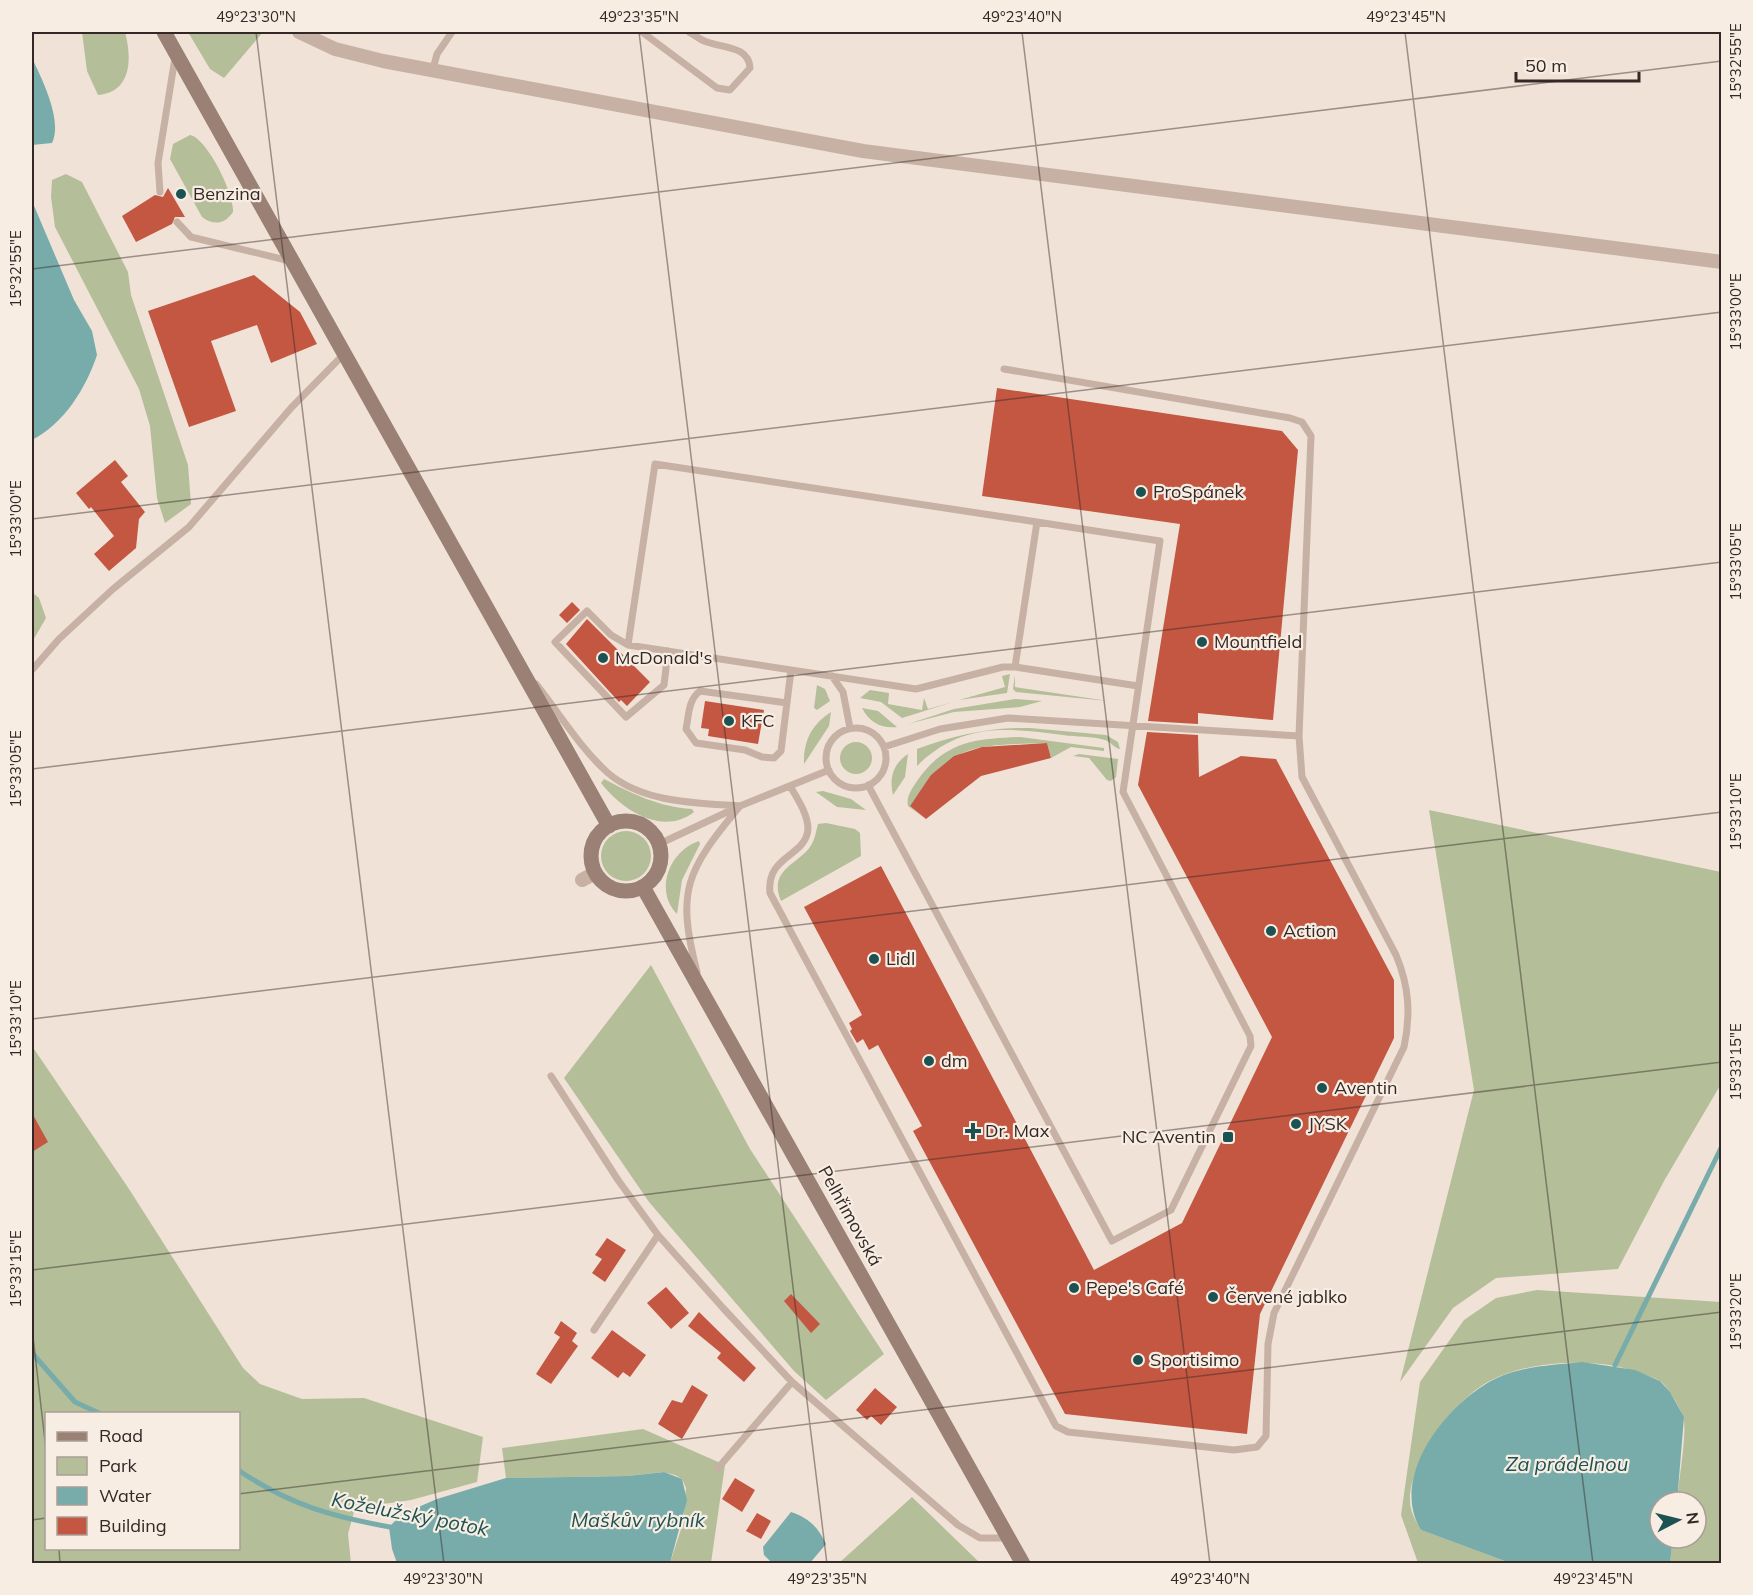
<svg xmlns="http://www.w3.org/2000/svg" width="1753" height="1595" font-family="Mulish,sans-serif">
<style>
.green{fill:#b4be98;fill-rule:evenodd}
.water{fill:#77acaa}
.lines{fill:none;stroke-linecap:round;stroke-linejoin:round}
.stream{stroke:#77acaa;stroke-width:5}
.building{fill:#c35742}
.lane{stroke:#c7b1a4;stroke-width:7}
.street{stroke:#c7b1a4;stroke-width:14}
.secondary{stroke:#9a8075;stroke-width:15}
.ticks{fill:none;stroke:#332825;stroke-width:1.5;stroke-opacity:0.45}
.poi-dot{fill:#1c5252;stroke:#f8ede3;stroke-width:2}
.labels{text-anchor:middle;stroke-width:4.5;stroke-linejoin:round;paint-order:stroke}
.poi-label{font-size:18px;fill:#332825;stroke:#f8ede3;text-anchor:start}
.street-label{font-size:18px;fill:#332825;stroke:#f8ede3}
.water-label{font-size:20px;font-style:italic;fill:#1c5252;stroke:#f8ede3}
.neatline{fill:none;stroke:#332825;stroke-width:2}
.ticks-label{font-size:15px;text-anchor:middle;fill:#332825}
</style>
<rect width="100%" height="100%" fill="#f0e2d7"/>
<path class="green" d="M82 32H125C132 58 132 92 98 95L87 71Z
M188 32H263L224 78 210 69Z
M190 135C207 138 235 195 233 212 225 224 214 226 202 217L170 159 173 144Z
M66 174 82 182 128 272 131 295 188 465 191 504 165 523 157 498 150 426 139 389 55 227 51 197 52 180Z
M32 592 39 598 46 618 32 642Z
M1010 674 1007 693 959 700 1005 687 1002 676Z
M1015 675V687L1108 701 1016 692 1013 689Z
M817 685 825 689 830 701 817 710 814 708Z
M870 690 889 693 888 704 922 710 924 698 928 709 953 702 902 718 881 702 860 698Z
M1015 699 1042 701 1020 707 954 712 908 724 954 709Z
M862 708 878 711 897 727C881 729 869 722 862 708Z
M831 712 829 726 804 764C803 741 812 724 831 712Z
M1030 728 1106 735 1118 742 1120 749C1114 748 1111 742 1105 740 1092 736 1076 737 1063 735 1006 728 962 722 917 766V749C955 735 990 727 1030 728Z
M1020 737 1104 748V751L1071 747 1051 758 1047 743C972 746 955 741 910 806L926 819 908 806C906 796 912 789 917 781 945 741 975 739 1020 737Z
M840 758a16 16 0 1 1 32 0a16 16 0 1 1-32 0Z
M908 754 905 777 893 795C889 778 893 764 908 754Z
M1079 754 1118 759 1116 777 1111 781 1107 780 1089 758 1073 756Z
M604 779C633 794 659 807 692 809L694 812C662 837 621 809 601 783Z
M823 791 851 799 866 810 837 807 816 792Z
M1429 810 1721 872V1084L1664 1181 1618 1269 1496 1278 1453 1308 1400 1382 1474 1090Z
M826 823 855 829 860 833 861 856 781 901C768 870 797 865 810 847 815 840 816 831 818 824Z
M601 856a25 25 0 1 1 50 0a25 25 0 1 1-50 0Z
M699 841 700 844 682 880 677 914C654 891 669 851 699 841Z
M651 965 750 1149 884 1354 826 1400 794 1371 649 1202 564 1078Z
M32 1046 129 1189 243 1368 260 1384 302 1399 364 1398 483 1437 477 1482 411 1500 355 1508 348 1534 351 1563H32ZM46 1414H238V1548H46Z
M1537 1290 1721 1302V1563H1670L1673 1538H1696V1502H1677C1678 1484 1688 1430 1683 1416 1679 1406 1668 1387 1660 1381 1656 1378 1648 1376 1643 1374 1600 1356 1519 1359 1480 1387 1450 1407 1409 1464 1410 1501 1410 1512 1416 1521 1421 1530L1510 1563H1418L1401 1515 1420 1382 1464 1320 1496 1298Z
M643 1429 725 1465 711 1563H670L683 1523 686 1488 682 1479 675 1475 663 1472 628 1476 506 1478 502 1448Z
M912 1497 980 1563H839Z"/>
<path class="water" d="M32 58C42 79 63 121 52 143L32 145Z
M32 201 74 300 92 331 97 355C86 388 64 424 32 440Z
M1582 1362 1635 1370 1660 1381 1670 1392 1684 1417 1677 1502H1660V1538H1673L1670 1563H1510L1421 1530C1388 1477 1448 1401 1497 1378 1522 1366 1554 1365 1582 1362Z
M664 1472 682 1479 687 1500 670 1563H397L392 1549 389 1527 402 1514 437 1499 506 1478 628 1476Z
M791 1512C809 1518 818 1527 826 1544L810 1563H772L764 1555 763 1547Z"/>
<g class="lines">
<path class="stream" d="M32 1353 75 1402 101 1414
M1615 1365 1722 1146
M238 1470C291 1506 334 1517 395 1528"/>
</g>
<path class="building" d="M168 188 185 217H175L172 224 136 242 122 216 155 195 163 197Z
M254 275 300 312 317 344 271 363 257 325 211 341 236 411 189 427 148 311Z
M997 388 1282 431 1298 450 1273 720 1198 713V724L1148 721 1180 524 982 496Z
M115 460 128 476 121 482 145 512 139 519 136 548 109 571 94 554 114 536 91 507 89 509 76 493Z
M572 602 580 610 567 623 559 615Z
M587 619 650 682 627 706 621 700 619 702 566 644Z
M705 701 764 710 758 744 708 736 709 729 701 728Z
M1147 732 1198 735 1199 777 1241 756 1276 759 1394 980V1038L1260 1314 1247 1434 1065 1414 913 1131 922 1126 878 1045 869 1050 863 1039 857 1043 850 1031 852 1029 849 1023 862 1015 804 907 881 866 1094 1270 1182 1223 1272 1037 1138 785Z
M1047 743 1051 758 981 776 926 819 910 806 931 775 954 756 982 747Z
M32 1113 48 1142 32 1152Z
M607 1238 626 1250 605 1282 592 1273 602 1259 595 1255Z
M666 1287 689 1313 671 1329 647 1303Z
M791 1294 820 1324 811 1333 784 1301Z
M699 1312 756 1368 744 1382 717 1358 721 1353 688 1326Z
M561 1321 577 1333 572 1341 578 1346 551 1384 536 1374 560 1337 554 1333Z
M612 1330 646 1355 630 1377 623 1372 618 1378 591 1358Z
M692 1385 708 1395 682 1439 658 1424 672 1400 682 1403Z
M875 1388 897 1407 881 1425 871 1416 867 1420 856 1410Z
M735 1478 755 1490 742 1512 722 1499Z
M757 1513 771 1521 761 1539 746 1531Z"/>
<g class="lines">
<path class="lane" d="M642 32 717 88 730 90 750 68C749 46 723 48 707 42 700 40 695 35 689 32
M433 69 437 54 452 32
M160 192 158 163 175 58
M177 222 191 237 290 261
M628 645 611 635 587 611 555 642 626 717 664 685 668 651
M1015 667H1003L916 689 628 645 655 464 1037 522
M32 670 59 639 113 589 189 527 291 408 344 354
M832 676 843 692 850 728
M536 684C559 713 580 748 608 773 643 803 697 803 740 806
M787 703 700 691C688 700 689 715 686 729L696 743 745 750 762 757 774 758 781 751 791 670
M826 758a30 30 0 1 1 60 0a30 30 0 1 1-60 0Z
M884 747 940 729 1008 718 1299 736
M868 785 1112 1241 1171 1210 1251 1046 1250 1036 1123 792 1160 541 1037 522 1015 667 1138 686
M790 786C797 798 808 814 808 829 806 857 766 855 770 893L1056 1426 1068 1432 1234 1450 1257 1447 1266 1436 1268 1344 1274 1313 1404 1047C1411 1014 1409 986 1396 955L1302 777 1299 736 1311 436 1302 422 1290 418 1004 369
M659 844 740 806 829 770
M697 972C676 890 686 871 740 806
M551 1076 618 1180 658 1235 723 1308 792 1382 958 1525 980 1538H1007
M594 1330 658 1235
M718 1468 792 1382"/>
<path class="street" d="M299 32 335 49 383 61 863 151 1722 262
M582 880 595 873"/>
<path class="secondary" d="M164 32 609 826
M591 856a35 35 0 1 1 70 0a35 35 0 1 1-70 0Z
M643 887 1023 1564"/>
</g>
<path class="ticks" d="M256 32 444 1564M639 32 827 1564M1022 32 1210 1564M1405 32 1593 1564M32 269 1722 61M32 519 1722 312M32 769 1722 562M32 1019 1722 812M32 1270 1722 1062M32 1328 46 1450M238 1494 1722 1312M32 1520 46 1518M59 1548 60 1564M1713 1564 1722 1562"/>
<g class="poi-dot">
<circle cx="181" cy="194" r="6"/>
<circle cx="1141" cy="492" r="6"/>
<circle cx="1202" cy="642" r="6"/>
<circle cx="603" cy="658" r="6"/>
<circle cx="729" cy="721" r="6"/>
<circle cx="1271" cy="931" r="6"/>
<circle cx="874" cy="959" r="6"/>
<circle cx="929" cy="1061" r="6"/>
<circle cx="1322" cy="1088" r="6"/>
<circle cx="1296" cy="1124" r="6"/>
<path d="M970 1122h6v6h6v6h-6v6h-6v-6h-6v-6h6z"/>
<rect x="1222" y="1131" width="12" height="12" rx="3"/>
<circle cx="1074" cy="1288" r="6"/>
<circle cx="1213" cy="1297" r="6"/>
<circle cx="1138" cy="1360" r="6"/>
</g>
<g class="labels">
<g class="poi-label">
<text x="193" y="200">Benzina</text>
<text x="1153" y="498">ProSpánek</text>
<text x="1214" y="648">Mountfield</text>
<text x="615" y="664">McDonald's</text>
<text x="741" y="727">KFC</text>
<text x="1283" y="937">Action</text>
<text x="886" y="965">Lidl</text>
<text x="941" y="1067">dm</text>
<text x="1334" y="1094">Aventin</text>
<text x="1308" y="1130">JYSK</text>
<text x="985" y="1137">Dr. Max</text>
<text x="1216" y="1143" text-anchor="end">NC Aventin</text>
<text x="1086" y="1294">Pepe's Café</text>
<text x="1225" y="1303">Červené jablko</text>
<text x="1150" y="1366">Sportisimo</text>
</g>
<g class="street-label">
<text transform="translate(850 1216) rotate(61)" y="6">Pelhřimovská</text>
</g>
<g class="water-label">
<text x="1567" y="1471">Za prádelnou</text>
<text transform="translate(410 1514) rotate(11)" y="7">Koželužský potok</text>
<text x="638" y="1527">Maškův rybník</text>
</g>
</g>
<rect width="1753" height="1595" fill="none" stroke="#f8ede3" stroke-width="66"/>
<rect x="45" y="1412" width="195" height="138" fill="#f8ede3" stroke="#a99e97" stroke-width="1.5"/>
<rect x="57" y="1432" width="30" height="9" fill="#9a8075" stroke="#a99e97" stroke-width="1.5"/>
<text x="99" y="1442" font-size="18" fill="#332825">Road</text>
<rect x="57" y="1457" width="30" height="18" fill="#b4be98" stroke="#a99e97" stroke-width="1.5"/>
<text x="99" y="1472" font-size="18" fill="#332825">Park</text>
<rect x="57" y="1487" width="30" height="18" fill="#77acaa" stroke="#a99e97" stroke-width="1.5"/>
<text x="99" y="1502" font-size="18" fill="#332825">Water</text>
<rect x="57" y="1517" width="30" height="18" fill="#c35742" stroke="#a99e97" stroke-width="1.5"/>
<text x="99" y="1532" font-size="18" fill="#332825">Building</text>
<g transform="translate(1678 1520) rotate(83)"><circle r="28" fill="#f8ede3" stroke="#a99e97" stroke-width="1.5"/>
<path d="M0-4.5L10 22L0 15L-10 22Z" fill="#1c5252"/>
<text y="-9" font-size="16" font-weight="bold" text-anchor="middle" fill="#332825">N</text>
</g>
<path d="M1516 72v9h123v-9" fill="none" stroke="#332825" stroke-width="3"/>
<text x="1525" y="72" font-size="18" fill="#332825" stroke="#f8ede3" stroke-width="4.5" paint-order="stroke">50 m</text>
<rect x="33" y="33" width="1687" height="1529" class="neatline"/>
<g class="ticks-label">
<text x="256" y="22">49°23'30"N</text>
<text x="639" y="22">49°23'35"N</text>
<text x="1022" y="22">49°23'40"N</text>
<text x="1406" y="22">49°23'45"N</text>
<text transform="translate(1736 62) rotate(-90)" y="5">15°32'55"E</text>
<text transform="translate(16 269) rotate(-90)" y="5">15°32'55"E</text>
<text transform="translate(1736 312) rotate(-90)" y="5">15°33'00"E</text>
<text transform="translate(16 519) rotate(-90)" y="5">15°33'00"E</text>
<text transform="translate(1736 562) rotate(-90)" y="5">15°33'05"E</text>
<text transform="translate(16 769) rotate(-90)" y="5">15°33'05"E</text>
<text transform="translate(1736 812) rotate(-90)" y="5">15°33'10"E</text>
<text transform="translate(16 1019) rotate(-90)" y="5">15°33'10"E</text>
<text transform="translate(1736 1062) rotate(-90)" y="5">15°33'15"E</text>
<text transform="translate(16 1269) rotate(-90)" y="5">15°33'15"E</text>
<text transform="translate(1736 1312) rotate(-90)" y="5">15°33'20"E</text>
<text x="443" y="1584">49°23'30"N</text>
<text x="827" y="1584">49°23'35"N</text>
<text x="1210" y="1584">49°23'40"N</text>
<text x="1593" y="1584">49°23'45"N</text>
</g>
</svg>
